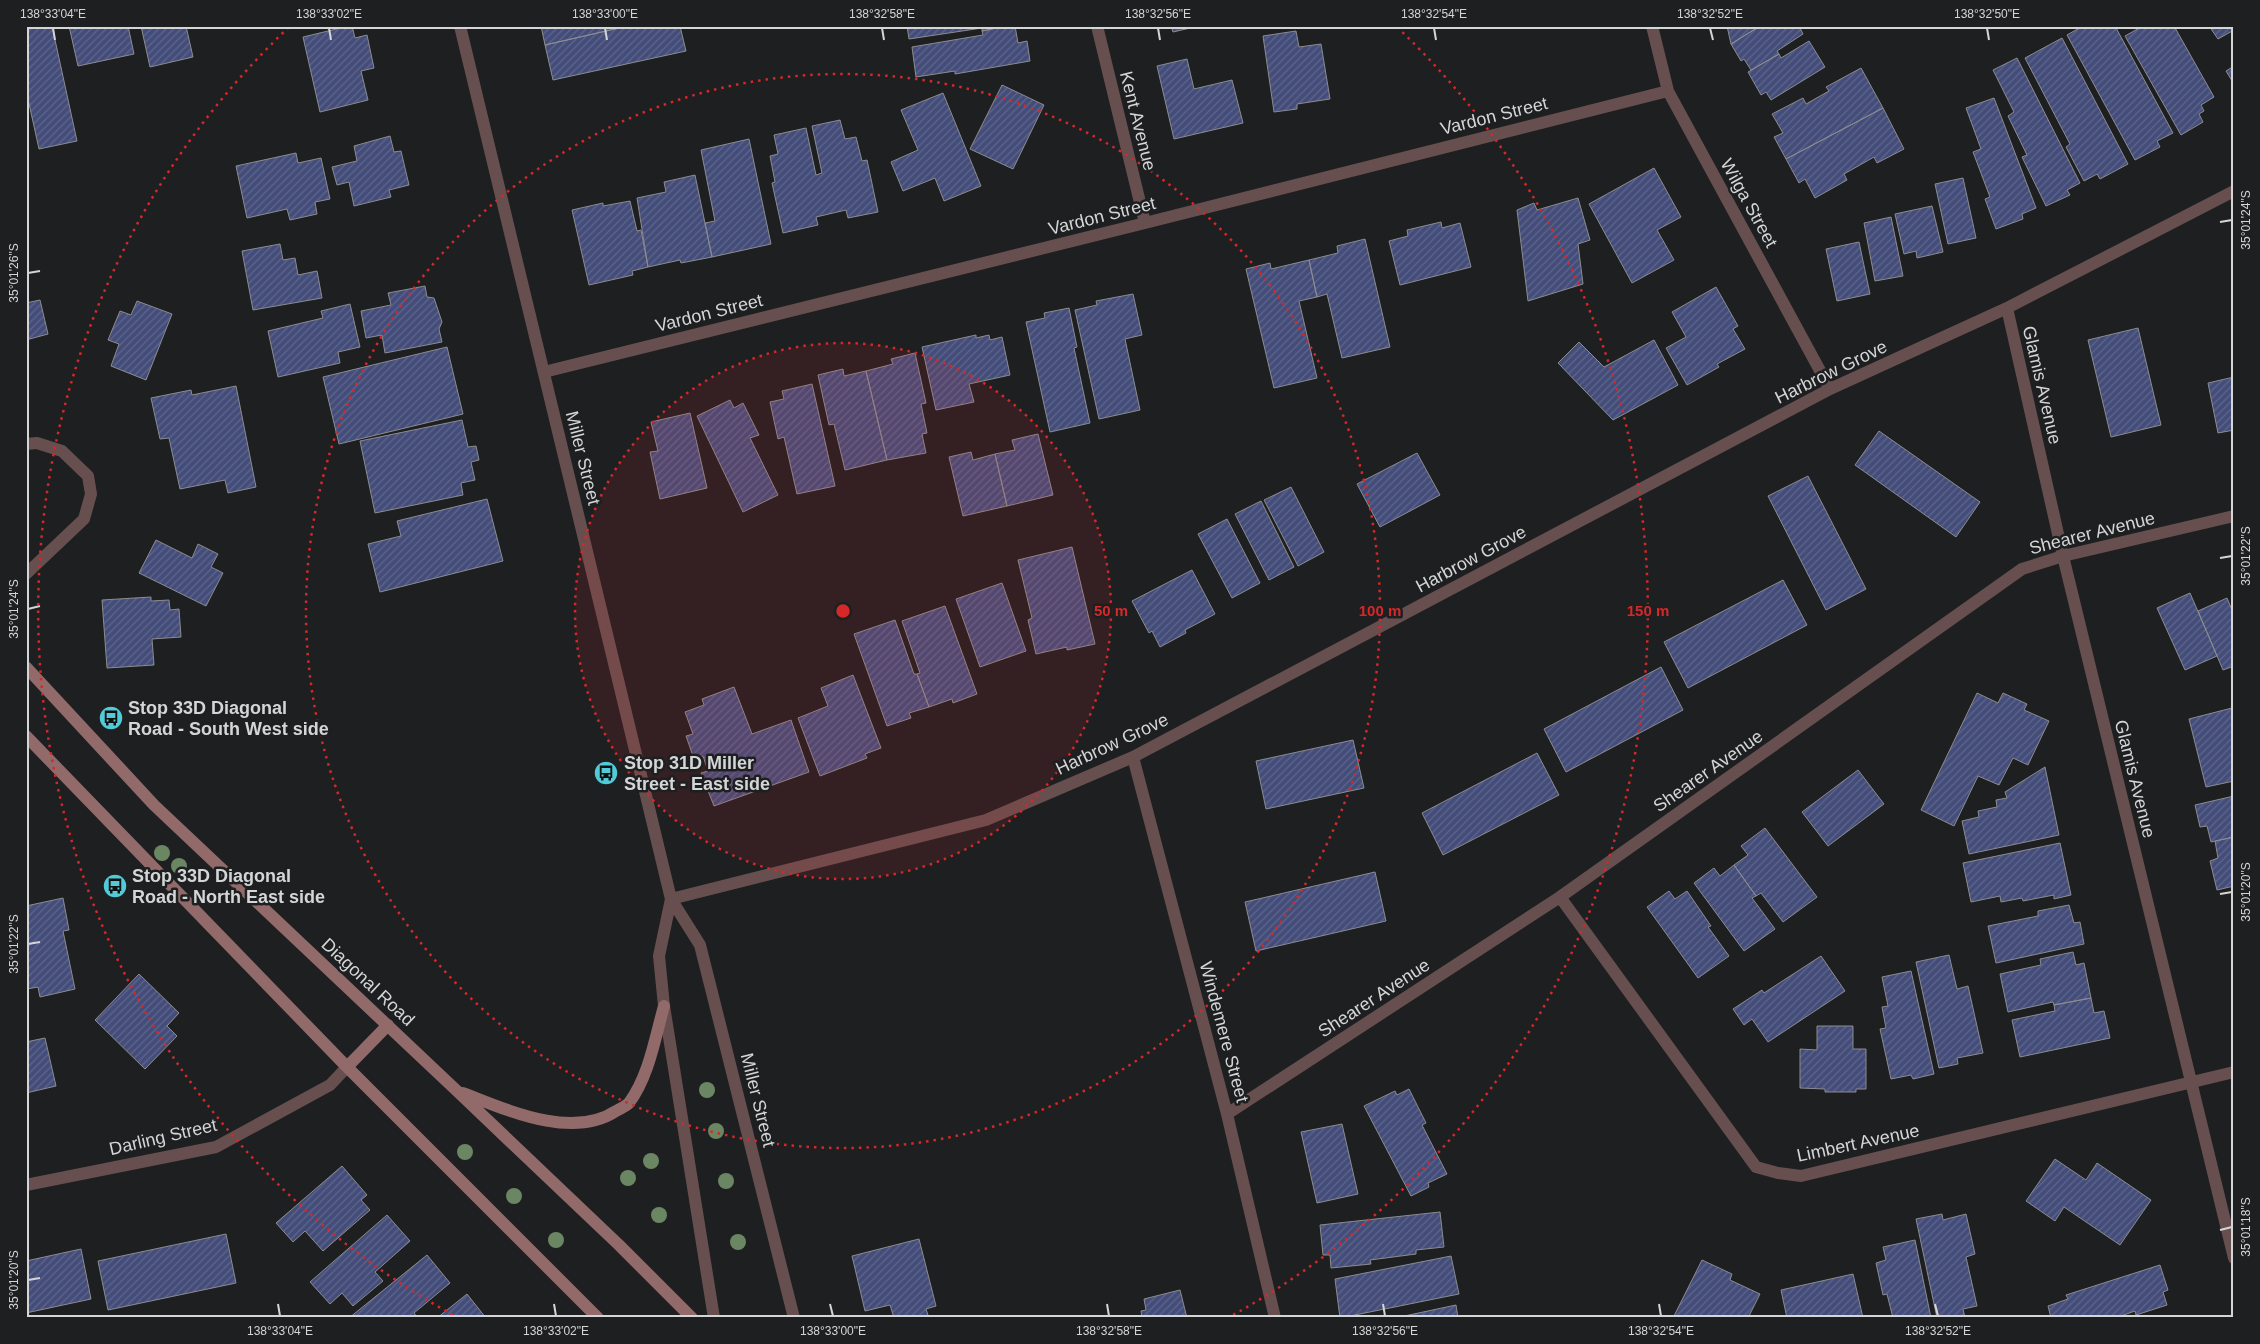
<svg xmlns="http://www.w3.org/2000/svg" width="2260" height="1344" font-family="Arial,sans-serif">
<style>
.building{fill:url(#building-hatch);stroke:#8c8c8f}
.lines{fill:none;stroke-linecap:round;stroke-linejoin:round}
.minor{stroke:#684f4f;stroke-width:12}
.tertiary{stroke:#684f4f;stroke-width:12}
.secondary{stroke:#916a69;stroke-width:12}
.tree{fill:#6b8662}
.ticks{fill:none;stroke:#d4d5d6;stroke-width:2}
.ring{fill:none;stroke:#d62828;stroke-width:2.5;stroke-dasharray:2.5 5}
.labels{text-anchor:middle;stroke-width:5;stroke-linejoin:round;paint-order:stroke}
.street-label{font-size:18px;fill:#d4d5d6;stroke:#1e1f21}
.poi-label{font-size:18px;font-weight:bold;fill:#d4d5d6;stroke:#1e1f21;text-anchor:start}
.centre{fill:#d62828;stroke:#1e1f21;stroke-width:2.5}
.ring-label{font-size:15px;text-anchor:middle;font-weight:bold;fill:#d62828;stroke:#1e1f21;stroke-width:5;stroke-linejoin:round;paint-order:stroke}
.neatline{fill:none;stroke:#d4d5d6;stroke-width:2}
.ticks-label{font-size:12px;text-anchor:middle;fill:#d4d5d6}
</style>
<defs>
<pattern id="building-hatch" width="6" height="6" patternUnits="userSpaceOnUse" patternTransform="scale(1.25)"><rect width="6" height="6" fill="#444d7a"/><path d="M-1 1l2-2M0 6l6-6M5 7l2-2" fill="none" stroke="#5e668c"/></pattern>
</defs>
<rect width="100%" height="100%" fill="#1e1f21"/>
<path class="building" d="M26 26H52L77 141 39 149 26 90Z
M69 26H128L134 54 78 66Z
M141 26H186L193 57 150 67Z
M349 26H352L355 38 367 35 374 68 361 71 368 100 320 112 303 37Z
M541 26H628L545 45Z
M628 26H680L686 51 553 80 545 45Z
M907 26H1007L982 31V28L909 39Z
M1007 26H1015L1018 43 1027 41 1030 61 955 74V71L916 77 912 47 983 35 982 31Z
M1171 26H1199L1173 32Z
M1727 26H1760L1731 44Z
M1760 26H1799L1803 34 1777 51 1779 54 1751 70 1744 59 1741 61 1731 44Z
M2083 26H2115L2173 133 2157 141 2160 147 2135 160 2067 35Z
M2143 26H2174L2214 97 2201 105 2204 111 2199 114 2203 122 2181 135 2125 36Z
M2209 26H2234V30L2218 39Z
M1296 31 1299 47 1321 44 1330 99 1297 104V109L1274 112 1263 36Z
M2062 38 2128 164 2100 179 2097 174 2084 181 2066 147 2070 144 2025 58Z
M1809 41 1825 67 1771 100 1766 92 1761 95 1748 72 1779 54 1781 58Z
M2017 58 2080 183 2067 190 2070 195 2046 206 2022 157 2027 155 2008 116 2014 112 1993 70Z
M1187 59 1194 89 1232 80 1243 123 1174 139 1157 66Z
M2234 66V84L2226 71Z
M1861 68 1883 108 1786 159 1774 137 1783 133 1772 114 1803 98 1806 104 1829 91 1826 87Z
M1002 85 1044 105 1013 169 970 149Z
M943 93 981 186 944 201 935 178 903 191 891 162 918 150 901 110Z
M1994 98 2036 208 2022 214 2023 219 1996 229 1985 199 1990 197 1973 152 1981 149 1966 108Z
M1883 108 1904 149 1877 163 1874 157 1844 174 1847 180 1815 198 1805 179 1799 183 1786 159Z
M840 120 845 139 856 137 862 161 867 160 878 212 848 218 846 210 816 217 818 225 783 233 772 183 775 182 770 156 778 154 774 135 806 128 816 175 822 173 812 126Z
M390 136 394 152 401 151 409 185 389 190 391 197 354 206 349 182 337 185 332 167 357 161 354 146Z
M749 139 771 244 712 257 705 223 715 221 701 150Z
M296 153 298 163 321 158 330 199 315 202 317 214 290 220 287 209 247 218 236 166Z
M1654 168 1681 217 1657 230 1674 260 1632 283 1589 204Z
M695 175 712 257 681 263 680 260 648 267 637 198 666 192 664 182Z
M1963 178 1976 238 1948 244 1935 184Z
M1578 198 1590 240 1578 244 1583 284 1528 301 1517 210 1534 203 1537 210Z
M630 201 637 231 641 230 648 267 632 271 633 275 589 285 572 210 603 203V206Z
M1932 206 1943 252 1917 258 1916 251 1904 254 1895 214Z
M1891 217 1903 276 1875 281 1864 223Z
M1441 222 1442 228 1460 223 1471 267 1400 285 1389 241 1408 236 1407 230Z
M1365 239 1390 347 1342 358 1327 294 1317 297 1309 260 1338 253 1337 246Z
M1859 242 1870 294 1837 301 1826 249Z
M280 244 283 260 295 258 298 275 317 271 322 298 253 310 242 251Z
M1309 260 1317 297 1299 301 1317 378 1274 388 1246 269 1270 263 1271 269Z
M425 286 427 297 434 298 442 322 439 329 442 342 385 353 382 335 366 338 361 311 391 305 388 293Z
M1716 287 1738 326 1733 329 1745 349 1717 364 1719 367 1687 385 1666 348 1686 337 1672 312Z
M1133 294 1142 335 1125 339 1140 410 1099 419 1075 310 1097 305 1096 301Z
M40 300 48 334 26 340V303Z
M137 301 172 314 146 380 111 366 119 344 108 340 120 311 131 315Z
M350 304 360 347 338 352 340 363 278 377 268 331 323 318 321 311Z
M1069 308 1077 347 1074 348 1090 423 1050 432 1026 322 1045 318 1044 313Z
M2138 328 2161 425 2111 437 2088 340Z
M976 335V338L989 335 990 340 1002 337 1010 375 969 384 974 402 936 410 922 347Z
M1654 340 1678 385 1613 420 1558 363 1579 342 1604 367Z
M447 347 463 414 339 444 323 377Z
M915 353 926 403 921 404 927 433 922 434 926 453 887 460 866 371 893 364 891 359Z
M843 369 844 376 866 371 887 460 845 470 834 424 829 425 818 375Z
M2234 377V430L2218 433 2208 383Z
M812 384 835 486 797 494 784 437 778 439 770 402 784 399 782 391Z
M236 386 256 487 228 493 225 480 180 489 169 438 160 439 151 398 191 390 192 395Z
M730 400 734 408 743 403 759 435 750 438 778 495 743 512 697 416Z
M690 413 707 488 660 499 650 452 658 451 651 422Z
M462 420 468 447 476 446 479 460 471 462 475 480 461 483 463 495 375 513 360 441Z
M1879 431 1980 502 1956 537 1855 465Z
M1038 434 1053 495 1007 506 995 454 1015 450 1012 440Z
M971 452 973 460 995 454 1007 506 963 516 949 457Z
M1417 453 1440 495 1380 527 1357 484Z
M1808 476 1866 589 1826 610 1768 496Z
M1291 487 1324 552 1298 566 1264 500Z
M487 499 503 561 380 592 368 544 401 536 397 521Z
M1261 501 1294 567 1269 580 1235 514Z
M1227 519 1260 583 1232 598 1198 534Z
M156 540 192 558 198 544 218 554 211 567 223 573 206 606 139 573Z
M1072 547 1095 644 1067 650V647L1036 654 1028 620 1032 618 1018 560Z
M1192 570 1215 614 1185 630 1186 633 1160 647 1152 631 1149 633 1132 601Z
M1783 580 1807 625 1688 688 1664 642Z
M1002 583 1026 651 980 667 956 599Z
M2190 593 2217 656 2185 670 2157 608Z
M151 597V601L169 600 170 610 179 609 181 637 152 639 154 665 107 668 102 600Z
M2227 598 2234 615V666L2223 670 2198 611Z
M945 606 977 694 953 703 952 699 929 707 917 674 920 673 902 621Z
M895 620 914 674H917L929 707 909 713 911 718 887 726 854 634Z
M1661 667 1683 710 1566 772 1544 729Z
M853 675 881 748 865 754 867 758 820 776 798 718 828 706 821 688Z
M734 687 752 734 791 720 809 772 714 806 701 773 708 771 703 756 694 759 686 736 693 734 685 712 704 705 702 699Z
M1977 693 1998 703 2003 693 2027 704 2024 710 2049 721 2028 765 2013 758 1999 785 1978 776 1954 826 1921 810Z
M2232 708 2234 716V781L2206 787 2189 719Z
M1353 740 1364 788 1266 809 1256 761Z
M1537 753 1559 795 1443 855 1422 813Z
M2045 767 2059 835 1969 854 1962 821 1979 817 1978 811 1997 807 1996 800 2007 798 2005 792Z
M1858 770 1884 804 1828 846 1802 812Z
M2234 796V837L2211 842 2207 826 2200 827 2195 805Z
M1765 828 1817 897 1783 922 1761 893 1756 896 1734 865 1748 855 1741 846Z
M2234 837V886L2217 890 2210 861 2218 858 2215 841Z
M2060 843 2071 895 2054 899V895L2023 901 2022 898 2001 902 2000 896 1971 902 1963 863Z
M1734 865 1756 896 1752 898 1775 929 1744 951 1694 883 1714 868 1720 876Z
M1375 872 1386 921 1256 951 1245 902Z
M1669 891 1675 899 1687 891 1711 926 1708 927 1729 956 1698 978 1647 907Z
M63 898 69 930 63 931 75 989 40 997 38 987 27 989 26 983V906Z
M2069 905 2074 923 2080 922 2084 944 1996 963 1988 926 2038 916V911Z
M2073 952 2076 965 2084 963 2091 998 2054 1005 2053 1002 2008 1012 2000 974 2041 965 2040 959Z
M1949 955 1957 989 1968 986 1983 1053 1957 1058 1958 1064 1939 1068 1916 962Z
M1821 956 1845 991 1768 1042 1752 1019 1744 1025 1733 1009 1762 990 1764 993Z
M1911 971 1934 1074 1913 1079 1911 1075 1891 1079 1880 1029 1886 1028 1882 1007 1888 1006 1882 977Z
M139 974 179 1013 167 1026 177 1036 145 1069 95 1020Z
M2091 998 2094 1013 2104 1011 2110 1038 2020 1057 2012 1020 2055 1011 2054 1005Z
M1817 1026H1853V1049H1866V1089H1856V1092H1825V1089L1800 1088V1049L1817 1050Z
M45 1038 56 1086 26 1093V1042Z
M1409 1089 1426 1123 1422 1125 1447 1174 1428 1183 1429 1187 1411 1196 1364 1106 1395 1091 1397 1095Z
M1342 1124 1358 1194 1317 1203 1301 1132Z
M2055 1159 2086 1180 2097 1163 2151 1200 2120 1245 2064 1207 2055 1221 2026 1201Z
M342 1166 367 1195 361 1200 370 1210 323 1251 305 1231 293 1242 276 1223Z
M1440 1212 1444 1247 1416 1250V1254L1370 1260 1371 1264 1331 1268 1330 1255H1323L1320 1225Z
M1942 1214 1943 1220 1966 1214 1975 1254 1966 1257 1977 1306 1963 1309 1965 1318H1937L1916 1219Z
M387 1215 410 1241 375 1272 383 1281 353 1306 342 1293 330 1304 310 1282Z
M226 1234 236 1283 108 1310 98 1261Z
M919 1239 936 1306 926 1309 929 1318H894L890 1305 865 1311 852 1256Z
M1915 1240 1931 1318H1893L1887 1294 1883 1295 1876 1263 1886 1260 1883 1247Z
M81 1249 91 1299 26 1313V1261Z
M427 1255 450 1283 414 1313 418 1318H349Z
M1451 1256 1459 1294 1340 1318 1335 1279Z
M1702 1260 1732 1274 1730 1280 1760 1294 1748 1318H1673Z
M2160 1265 2168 1290 2163 1292 2167 1305 2136 1315 2135 1311 2115 1318H2051L2048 1306 2068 1299 2066 1295Z
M1853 1274 1863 1318H1787L1781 1290Z
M1180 1290 1187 1318H1142L1141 1311 1146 1310 1144 1299Z
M467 1294 486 1318H437Z
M1456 1305 1458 1318H1395Z"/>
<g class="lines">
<path class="minor" d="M1097 26 1145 223
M1652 26 1668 91 1830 389
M2007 308 2063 556 2234 1258
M544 372 1145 223 1668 91
M26 444 37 443 62 451 88 476 91 494 84 519 26 574
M1133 757 1227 1114 1275 1318
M1560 897 1756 1167 1778 1173 1801 1176 2234 1072
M671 899 986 820 1133 757 1830 389 2007 308 2234 191
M1227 1114 1560 897 2022 569 2063 556 2234 516
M26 1185 216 1147 330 1085 347 1067"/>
<path class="tertiary" d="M460 26 671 899 700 945 794 1318
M671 899 659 956 664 1006 714 1318"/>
<path class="secondary" d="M26 667 154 805 456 1090 619 1245 692 1318
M26 736 347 1067 598 1318
M347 1067 388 1025
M463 1093C507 1110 572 1140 616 1111 620 1109 626 1106 629 1103 649 1076 655 1038 664 1006"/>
</g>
<g class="tree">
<circle cx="162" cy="853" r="8"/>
<circle cx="179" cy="866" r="8"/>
<circle cx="707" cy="1090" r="8"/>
<circle cx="716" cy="1131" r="8"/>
<circle cx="465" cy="1152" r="8"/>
<circle cx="651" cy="1161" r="8"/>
<circle cx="628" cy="1178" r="8"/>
<circle cx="726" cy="1181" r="8"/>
<circle cx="514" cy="1196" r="8"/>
<circle cx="659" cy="1215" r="8"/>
<circle cx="556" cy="1240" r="8"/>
<circle cx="738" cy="1242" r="8"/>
</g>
<path class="ticks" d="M53 28 55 40M329 28 331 40M605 28 607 40M882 28 884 40M1158 28 1160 40M1434 28 1436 40M1710 28 1713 40M1987 28 1989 40M2220 222 2232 220M28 273 40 271M2220 558 2232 556M28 609 40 606M2220 894 2232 892M28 944 40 942M2220 1230 2232 1227M28 1280 40 1278M278 1304 280 1316M554 1304 556 1316M830 1304 833 1316M1107 1304 1109 1316M1383 1304 1385 1316M1659 1304 1661 1316M1935 1304 1938 1316"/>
<circle cx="843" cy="611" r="268" fill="#d62828" fill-opacity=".12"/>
<g class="ring">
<circle cx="843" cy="611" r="268"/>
<circle cx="843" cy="611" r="537"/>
<path d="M453 1315A805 805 0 0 1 289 27M1397 27A805 805 0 0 1 1233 1315"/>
</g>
<defs>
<g id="bus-disc" transform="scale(1.25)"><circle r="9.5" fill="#52cbd9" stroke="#1e1f21"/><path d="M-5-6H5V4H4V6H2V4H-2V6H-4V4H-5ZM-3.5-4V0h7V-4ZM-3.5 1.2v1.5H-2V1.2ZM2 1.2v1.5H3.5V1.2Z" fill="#111"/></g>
</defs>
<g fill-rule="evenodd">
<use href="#bus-disc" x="111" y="718"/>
<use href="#bus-disc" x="606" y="773"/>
<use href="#bus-disc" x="115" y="886"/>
</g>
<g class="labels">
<g class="street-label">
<text transform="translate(1494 116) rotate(-14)" y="6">Vardon Street</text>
<text transform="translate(1138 121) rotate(76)" y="6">Kent Avenue</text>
<text transform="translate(1749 203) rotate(61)" y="6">Wilga Street</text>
<text transform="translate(1102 216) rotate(-14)" y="6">Vardon Street</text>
<text transform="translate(709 313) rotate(-14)" y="6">Vardon Street</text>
<text transform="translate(1831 372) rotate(-26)" y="6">Harbrow Grove</text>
<text transform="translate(2042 385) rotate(77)" y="6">Glamis Avenue</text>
<text transform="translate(583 458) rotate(76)" y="6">Miller Street</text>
<text transform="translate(2092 533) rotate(-14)" y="6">Shearer Avenue</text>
<text transform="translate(1471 559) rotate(-28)" y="6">Harbrow Grove</text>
<text transform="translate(1112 744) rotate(-25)" y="6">Harbrow Grove</text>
<text transform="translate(1708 771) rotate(-35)" y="6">Shearer Avenue</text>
<text transform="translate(2135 779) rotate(76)" y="6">Glamis Avenue</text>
<text transform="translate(368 982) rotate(43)" y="6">Diagonal Road</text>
<text transform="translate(1374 998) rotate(-33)" y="6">Shearer Avenue</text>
<text transform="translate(1224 1032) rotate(75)" y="6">Windemere Street</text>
<text transform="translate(758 1100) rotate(76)" y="6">Miller Street</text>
<text transform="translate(163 1137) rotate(-13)" y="6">Darling Street</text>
<text transform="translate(1858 1143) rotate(-12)" y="6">Limbert Avenue</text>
</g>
<g class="poi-label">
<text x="128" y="714">Stop 33D Diagonal<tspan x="128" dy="21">Road - South West side</tspan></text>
<text x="624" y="769">Stop 31D Miller<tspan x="624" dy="21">Street - East side</tspan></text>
<text x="132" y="882">Stop 33D Diagonal<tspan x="132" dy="21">Road - North East side</tspan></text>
</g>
</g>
<circle cx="843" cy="611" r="8" class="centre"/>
<g class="ring-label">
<text x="1111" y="616">50 m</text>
<text x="1380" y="616">100 m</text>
<text x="1648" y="616">150 m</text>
</g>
<rect width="2260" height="1344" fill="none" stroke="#1e1f21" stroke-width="55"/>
<rect x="28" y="28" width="2204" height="1288" class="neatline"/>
<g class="ticks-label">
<text x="53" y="18">138°33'04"E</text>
<text x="329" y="18">138°33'02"E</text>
<text x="605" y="18">138°33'00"E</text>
<text x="882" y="18">138°32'58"E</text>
<text x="1158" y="18">138°32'56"E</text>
<text x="1434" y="18">138°32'54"E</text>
<text x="1710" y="18">138°32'52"E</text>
<text x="1987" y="18">138°32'50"E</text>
<text transform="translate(2246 220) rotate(-90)" y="4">35°01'24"S</text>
<text transform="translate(14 273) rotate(-90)" y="4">35°01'26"S</text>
<text transform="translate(2246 556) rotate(-90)" y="4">35°01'22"S</text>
<text transform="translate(14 609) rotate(-90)" y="4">35°01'24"S</text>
<text transform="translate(2246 892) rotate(-90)" y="4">35°01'20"S</text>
<text transform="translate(14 944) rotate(-90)" y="4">35°01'22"S</text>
<text transform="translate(2246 1227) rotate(-90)" y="4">35°01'18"S</text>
<text transform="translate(14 1280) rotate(-90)" y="4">35°01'20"S</text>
<text x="280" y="1335">138°33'04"E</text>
<text x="556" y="1335">138°33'02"E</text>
<text x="833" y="1335">138°33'00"E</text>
<text x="1109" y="1335">138°32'58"E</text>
<text x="1385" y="1335">138°32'56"E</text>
<text x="1661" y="1335">138°32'54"E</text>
<text x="1938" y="1335">138°32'52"E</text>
</g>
</svg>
